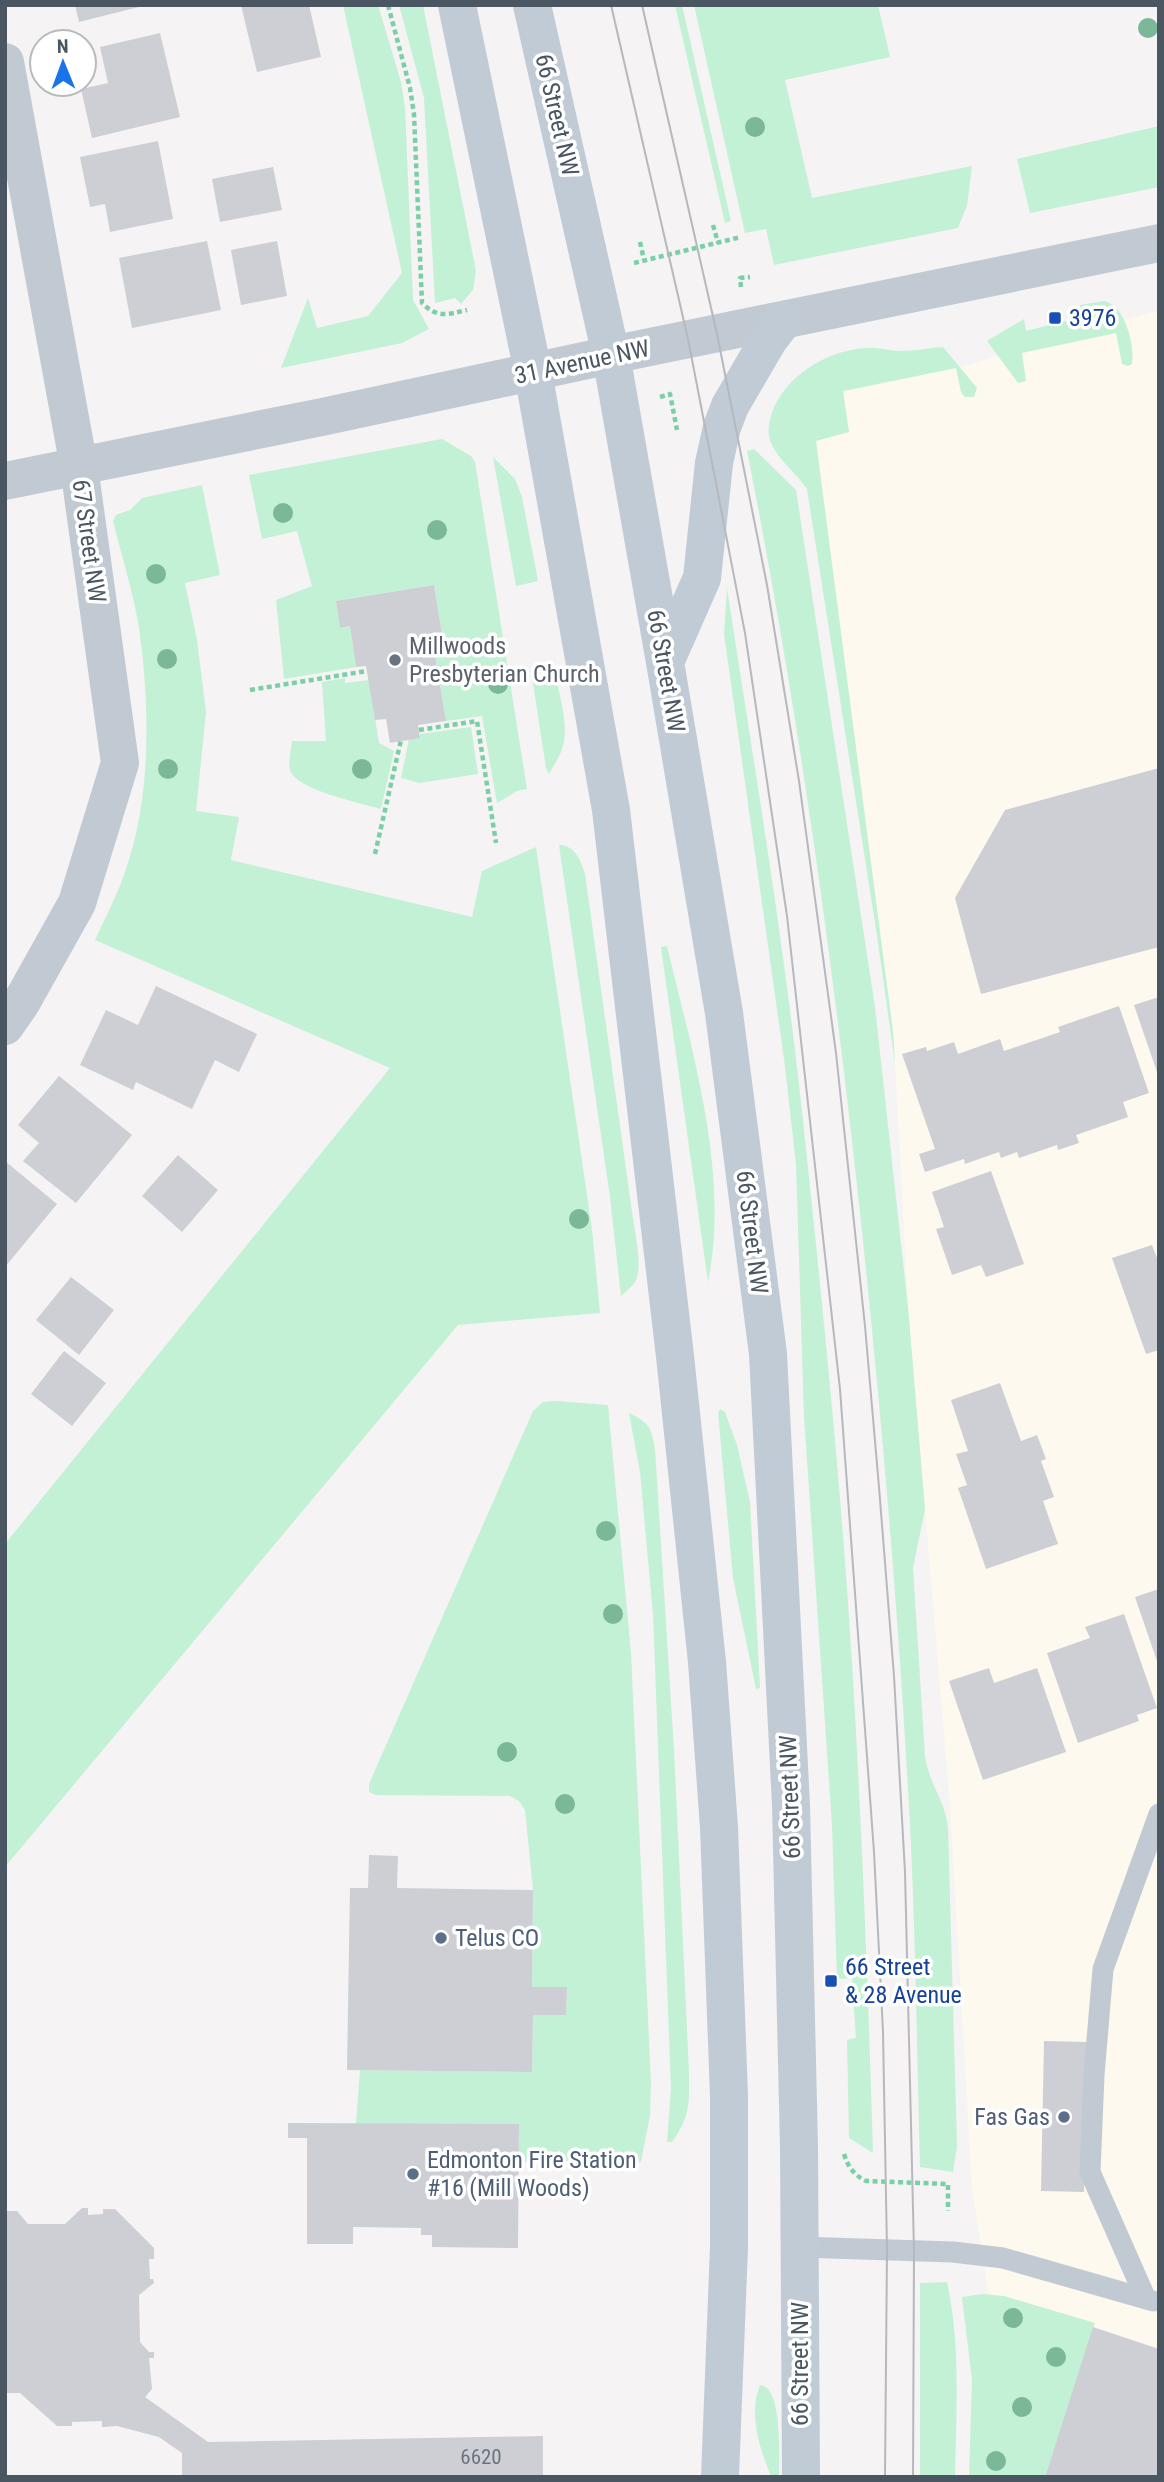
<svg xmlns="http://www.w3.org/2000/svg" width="1164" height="2482" font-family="'Roboto Condensed',sans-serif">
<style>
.commercial{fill:#fdf9ef}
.green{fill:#c3f1d5}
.building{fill:#cdcfd5}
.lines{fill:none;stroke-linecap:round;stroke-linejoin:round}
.path{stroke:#7ad0a6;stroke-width:4.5;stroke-dasharray:5 3.5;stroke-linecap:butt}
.service{stroke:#c1cad2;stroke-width:21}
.minor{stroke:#c1cad2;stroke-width:38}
.tertiary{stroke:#c1cad2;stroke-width:38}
.secondary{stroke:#c1cbd6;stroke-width:38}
.tram{stroke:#b5b8bd;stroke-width:2}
.tree{fill:#7bb799}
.transit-dot{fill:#1a4fb4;stroke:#fff;stroke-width:2.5}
.worship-dot{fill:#6b7280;stroke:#fff;stroke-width:2.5}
.service-dot{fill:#5c6f8a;stroke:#fff;stroke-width:2.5}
.labels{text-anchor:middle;stroke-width:7;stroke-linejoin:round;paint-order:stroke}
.number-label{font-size:21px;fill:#6b747e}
.street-label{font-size:24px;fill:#4a5661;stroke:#fff}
.transit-label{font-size:24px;fill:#164399;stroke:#fff;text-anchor:start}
.worship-label{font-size:24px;fill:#5b616d;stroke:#fff;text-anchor:start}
.service-label{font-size:24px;fill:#4e5e75;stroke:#fff;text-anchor:start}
</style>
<rect width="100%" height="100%" fill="#f5f3f3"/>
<path class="commercial" d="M1159 310V2477H1006L1003 2384 972 2189 950 1805 908 1307 894 1044 816 440 849 432 842 392 956 368Z"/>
<path class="green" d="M343 5H378L401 82 405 108 413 300 429 329 402 343 281 368 308 298 317 328 368 316 402 273Z
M399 5H423L476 271 473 290 461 304 455 298 435 303 424 98Z
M675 5H682L731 221 725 223Z
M694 5H878L890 57 785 80 812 198 972 166 967 206 958 228 774 265 766 229 745 233Z
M1159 126V187L1030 213 1017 159Z
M1104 301C1125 305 1135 345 1132 364L1128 366 1122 364 1116 333 1022 353 1026 381 1018 383 987 341 1024 319 1026 331 1081 317 1080 305Z
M943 347 977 388 974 397H965L961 392 956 368 843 391 849 432 816 441 893 1031 895 1063 876 929 807 489C797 474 781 462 773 447 765 433 769 419 775 405 792 371 834 347 873 348 882 348 891 351 900 351 914 351 929 348 943 347Z
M442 439 471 456 475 462 527 789 517 791 497 803 482 716 446 721 435 655 445 653 434 585 336 601 340 628 350 626 356 667 284 679 276 600 312 586 297 531 262 539 249 475Z
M754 449 796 490 875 1007 908 1307 925 1509 913 1568 925 1756C928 1782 946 1802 948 1828L957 2146 953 2172 920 2167C917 2060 916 1953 911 1846 901 1644 884 1442 863 1241 835 976 799 712 747 451Z
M493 457 515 479 522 497 538 581 516 586Z
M202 485 220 575 185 583 197 640 206 712 196 811 239 817 231 860 472 917 482 871 536 847 592 1229 600 1313 458 1325 5 1867V1544L390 1068 95 940C105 918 117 896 125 872 151 799 150 711 140 635 135 597 122 558 113 521L116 515 130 510 142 498Z
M727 588C754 765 784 941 803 1120 822 1300 841 1482 852 1663 862 1826 868 1989 873 2153L849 2138 847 2040 856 2038 852 1978 837 1979 832 1825 804 1416 796 1164 784 1059 728 662 724 634Z
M555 672C559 695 570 727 562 749 559 758 553 766 549 774L546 768 532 677Z
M345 678V683L369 680 379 743 394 751 381 809C361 803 296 790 290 770 288 761 291 750 292 741H326L322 682Z
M471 727 478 774 419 783 401 778 409 739 420 738V734Z
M559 845C575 845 581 861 585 874L632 1212C634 1229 643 1264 636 1280 633 1287 626 1291 621 1296L610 1197Z
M667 946C692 1052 730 1173 708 1282L661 947Z
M554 1401 608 1405 631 1653 651 2083 650 2115 641 2162H519L518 2124H356L360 2070 532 2072 533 2015H566L567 1987H532L533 1890 525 1810 519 1801 510 1796 376 1795 369 1792V1784L533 1411 543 1402Z
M720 1409 725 1412 737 1445 750 1502 760 1688 756 1689 733 1578 718 1413Z
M629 1413C649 1423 651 1426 655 1449L674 1750 689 2072C689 2103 691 2115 672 2142H667L671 2089 653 1614 640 1472Z
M947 2282C961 2346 956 2412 955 2477H920V2283Z
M982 2294 1004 2296 1095 2323 1045 2477H969L972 2380 962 2297Z
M760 2385C783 2387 779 2458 779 2477H771C760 2448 748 2415 760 2385Z"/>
<path class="building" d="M75 5H143V6L79 22Z
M241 5H309L321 57 257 72Z
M160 33 180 117 92 138 81 89 108 83 100 47Z
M158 141 173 219 110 232 105 204 90 207 80 157Z
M273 167 282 210 220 222 212 179Z
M207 241 221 310 132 328 119 258Z
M277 241 287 296 241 305 231 250Z
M434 585 445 653 435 655 446 721 418 725 420 738 390 743 386 719 375 720 366 666 356 667 350 626 340 628 336 601Z
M1159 768V947L981 994 955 898 1005 810Z
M156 986 257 1034 239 1072 215 1060 192 1109 136 1082 133 1090 80 1065 106 1010 138 1025Z
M1159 997V1075H1158L1134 1005Z
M1119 1006 1149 1093 1123 1102 1128 1117 1076 1135 1079 1143 1058 1150 1057 1145 1019 1158 1017 1152 1001 1158 999 1152 965 1164 964 1159 925 1172 919 1154 935 1149 902 1054 926 1047 927 1051 954 1042 958 1054 1000 1039 1004 1051 1060 1032 1058 1027Z
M59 1076 132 1135 76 1203 23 1161 39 1143 18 1125Z
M178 1155 218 1190 182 1232 142 1196Z
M5 1161 57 1204 5 1267Z
M991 1171 1024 1264 986 1277 981 1265 952 1275 936 1229 944 1227 932 1192Z
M1152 1245 1157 1258H1159V1350L1146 1354 1112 1258Z
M71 1277 114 1310 79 1355 36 1320Z
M64 1351 106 1383 72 1426 31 1394Z
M1000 1383 1021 1441 1037 1435 1046 1459 1041 1461 1054 1497 1043 1501 1058 1544 986 1569 958 1488 967 1485 956 1454 968 1451 951 1400Z
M1159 1589V1664H1158L1135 1597Z
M1124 1614 1157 1708 1137 1715 1139 1721 1078 1743 1047 1653 1090 1638 1085 1627Z
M989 1668 994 1683 1037 1668 1066 1752 983 1780 949 1681Z
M369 1855 398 1856 397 1888 533 1890 532 1987H567L566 2015H533L532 2072 347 2070 350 1888H368Z
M1044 2041 1087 2042 1084 2192 1041 2191Z
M288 2123 519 2124 518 2248 432 2247V2235H421V2228L353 2227V2244H307V2138H288Z
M82 2208H88V2215L103 2214V2209H115L154 2248V2259H149L150 2279H153L154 2283 139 2295 140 2342 149 2352H154V2358H149L152 2389 145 2397 208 2442 543 2436V2477H182V2453L159 2437 117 2426 102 2427V2421L72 2422V2426H57L20 2393H5V2211H17L28 2224H65Z
M1093 2327 1159 2349V2477H1045Z"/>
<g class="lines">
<path class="path" d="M388 5 410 88 414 114 422 303C438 319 448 314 467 310
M713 225 718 243
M640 242 644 260
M634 263 741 237
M741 287 740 278 750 277
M660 397 670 394 677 430
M250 690 367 671
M419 730 477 721 496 843
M375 854 401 740
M844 2154C848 2167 854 2175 866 2181L948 2184V2211"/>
<path class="service" d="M799 2247 953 2252 1003 2258 1153 2301
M1146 2299 1090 2172 1094 2075 1103 1969 1159 1814"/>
<path class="minor" d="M5 62 79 467 120 763 77 903 21 1003 5 1026"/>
<path class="tertiary" d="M5 481 322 417 611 355 1159 243"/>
<path class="secondary" d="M457 5 533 372 611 810 675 1356 707 1662 719 1827 729 2096V2247L720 2477
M532 5 611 355 665 662 724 1013 768 1354 791 1805 799 2147 801 2477
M665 662 702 578 714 463 722 427 730 406 769 339 783 321"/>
<path class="tram" d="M611 5 688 339 745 633 787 916 840 1389 874 1852 883 2032 887 2250 885 2477
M642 5 717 334 767 585 799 781 836 1053 865 1326 879 1487 894 1676 905 1872 914 2251 913 2477"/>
</g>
<g class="tree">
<circle cx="1148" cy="28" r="10"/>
<circle cx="755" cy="127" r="10"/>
<circle cx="283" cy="513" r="10"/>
<circle cx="437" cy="530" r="10"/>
<circle cx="156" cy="574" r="10"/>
<circle cx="167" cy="659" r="10"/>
<circle cx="498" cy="684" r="10"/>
<circle cx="168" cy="769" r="10"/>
<circle cx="362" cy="769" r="10"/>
<circle cx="579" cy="1219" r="10"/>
<circle cx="606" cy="1531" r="10"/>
<circle cx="613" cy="1614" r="10"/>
<circle cx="507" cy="1752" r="10"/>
<circle cx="565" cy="1804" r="10"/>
<circle cx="1013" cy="2318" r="10"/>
<circle cx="1056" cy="2357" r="10"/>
<circle cx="1022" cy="2407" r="10"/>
<circle cx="996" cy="2461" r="10"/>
</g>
<g class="transit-dot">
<rect x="1048" y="311" width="14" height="14" rx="3.5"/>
<rect x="824" y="1974" width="14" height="14" rx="3.5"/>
</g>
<circle class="worship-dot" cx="395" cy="660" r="7"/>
<g class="service-dot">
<circle cx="441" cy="1938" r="7"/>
<circle cx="1064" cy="2117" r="7"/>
<circle cx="413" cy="2174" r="7"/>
</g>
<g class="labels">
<g class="number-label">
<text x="481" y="2464">6620</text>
</g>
<g class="street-label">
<text transform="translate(557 115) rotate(77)" y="8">66 Street NW</text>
<text transform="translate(582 362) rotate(-12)" y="8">31 Avenue NW</text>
<text transform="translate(89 541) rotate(82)" y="8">67 Street NW</text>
<text transform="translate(666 671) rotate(80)" y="8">66 Street NW</text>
<text transform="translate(752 1232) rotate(83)" y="8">66 Street NW</text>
<text transform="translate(790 1797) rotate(-92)" y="8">66 Street NW</text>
<text transform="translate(800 2364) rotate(-90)" y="8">66 Street NW</text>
</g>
<g class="transit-label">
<text x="1069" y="326">3976</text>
<text x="845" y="1975">66 Street<tspan x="845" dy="28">&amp; 28 Avenue</tspan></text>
</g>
<g class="worship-label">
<text x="409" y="654">Millwoods<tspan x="409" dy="28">Presbyterian Church</tspan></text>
</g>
<g class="service-label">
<text x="455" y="1946">Telus CO</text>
<text x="1050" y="2125" text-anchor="end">Fas Gas</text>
<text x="427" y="2168">Edmonton Fire Station<tspan x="427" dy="28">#16 (Mill Woods)</tspan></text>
</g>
</g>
<rect width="1164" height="2482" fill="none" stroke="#4a5661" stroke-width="14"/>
<g transform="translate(63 63) rotate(359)"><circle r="33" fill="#ffffff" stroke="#b7bbc0" stroke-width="2"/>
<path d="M0-5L12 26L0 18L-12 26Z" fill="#1a73e8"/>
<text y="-10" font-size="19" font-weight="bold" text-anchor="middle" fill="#4a5661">N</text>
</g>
</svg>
